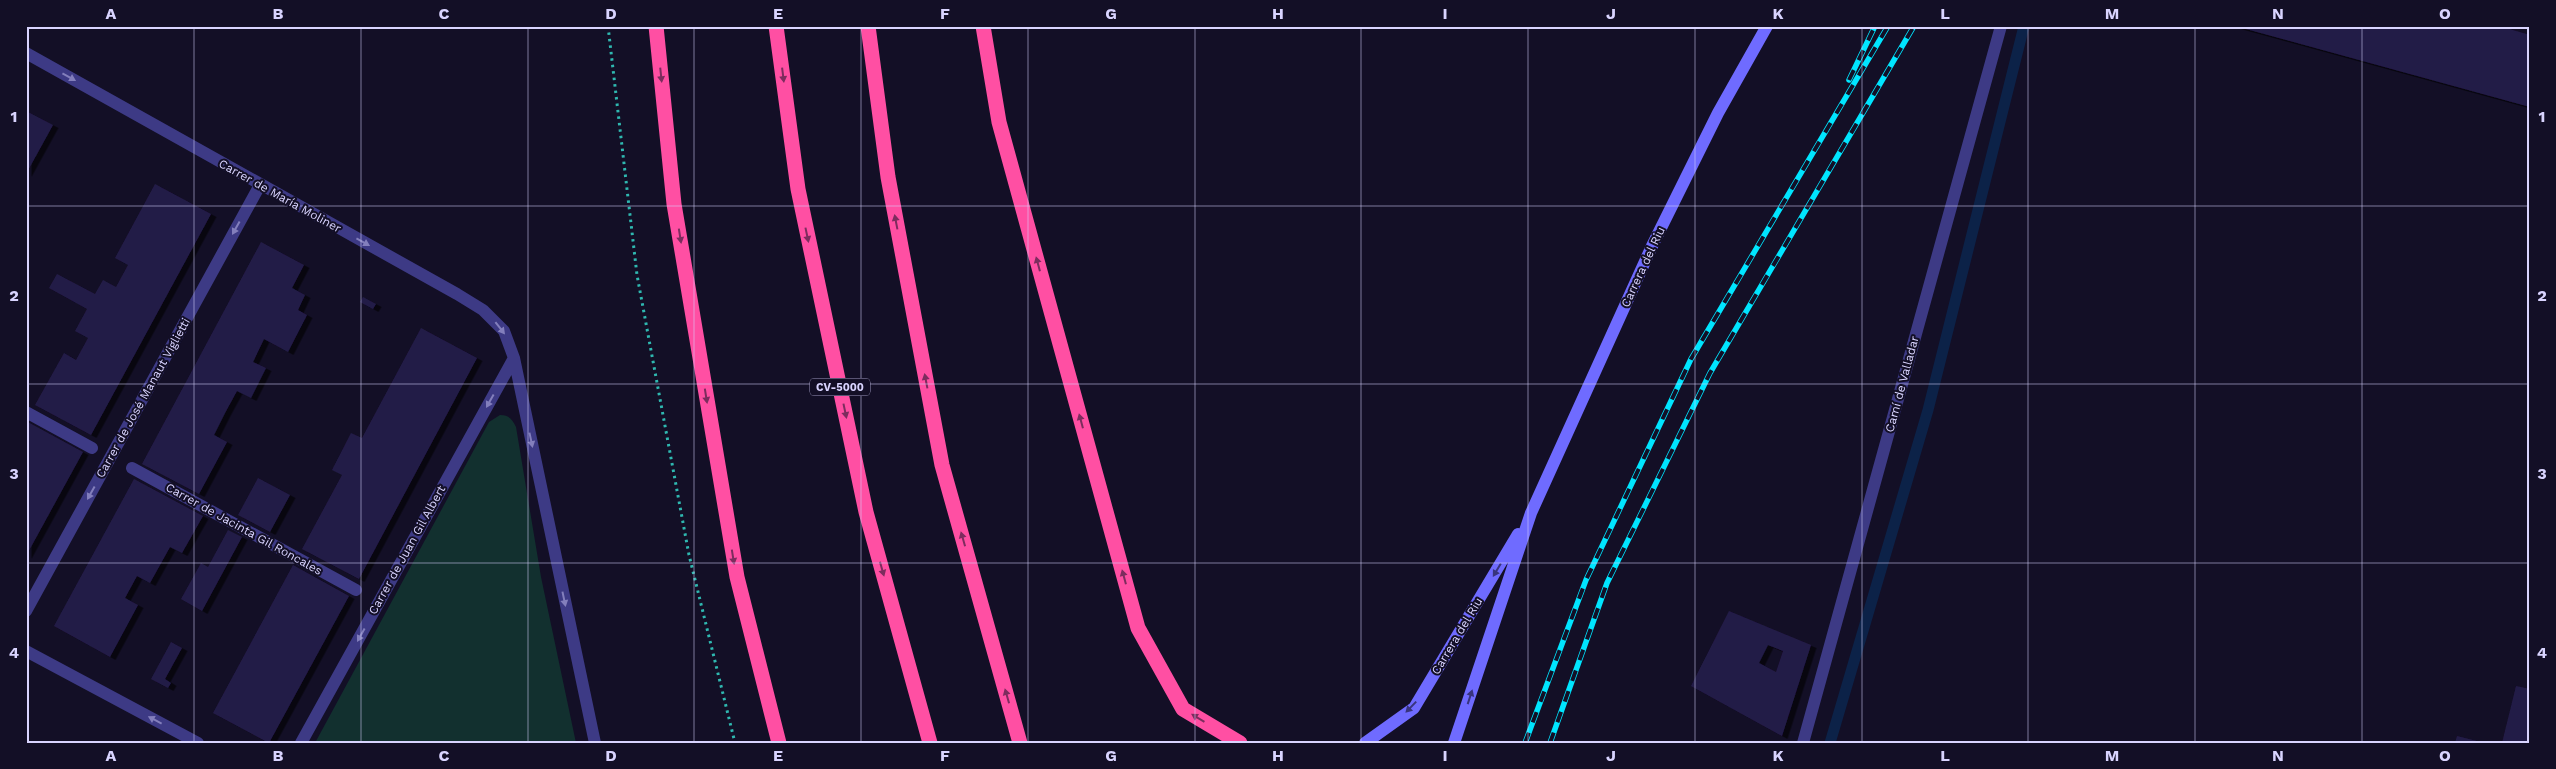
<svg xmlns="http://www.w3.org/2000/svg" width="2556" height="769" font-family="'Work Sans',sans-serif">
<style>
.green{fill:#12302f}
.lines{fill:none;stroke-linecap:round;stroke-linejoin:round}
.stream{stroke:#0c2248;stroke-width:11}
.building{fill:#241b47;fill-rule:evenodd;filter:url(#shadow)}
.path{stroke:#2fb8b0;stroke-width:3;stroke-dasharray:2.5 4;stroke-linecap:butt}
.street{stroke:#3d3a85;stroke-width:12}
.secondary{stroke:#6f6bff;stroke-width:12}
.highway{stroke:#ff4fa3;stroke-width:15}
.rail-casing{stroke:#00e5ff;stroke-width:5.5}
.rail{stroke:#130f26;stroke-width:4;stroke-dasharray:11;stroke-linecap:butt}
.oneway{fill:#7d2c5e}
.oneway2{fill:#837fbc}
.oneway3{fill:#38347d}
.grid{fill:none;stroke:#d9d4ff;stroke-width:1;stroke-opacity:0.55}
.labels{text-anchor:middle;stroke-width:4;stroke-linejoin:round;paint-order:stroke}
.shield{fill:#130f26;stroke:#9e99be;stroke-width:1}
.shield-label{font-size:11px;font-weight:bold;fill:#d9d4ff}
.street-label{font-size:12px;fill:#d9d4ff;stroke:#130f26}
.neatline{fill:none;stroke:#d9d4ff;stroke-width:2}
.grid-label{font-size:16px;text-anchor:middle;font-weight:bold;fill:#d9d4ff}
</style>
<defs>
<filter id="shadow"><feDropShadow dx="5.5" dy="3" stdDeviation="0" flood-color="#0009"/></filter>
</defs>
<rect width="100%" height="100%" fill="#130f26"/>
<path class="green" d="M500 415C509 415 512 419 516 427L541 577 576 743H315L489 422Z"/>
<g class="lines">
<path class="stream" d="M1830 743 1928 410 2024 26"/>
</g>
<path class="building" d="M2235 26H2499L2530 35V107Z
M26 111 53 125 26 174Z
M155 184 211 214 91 435 35 405 64 353 76 360 88 338 75 331 87 309 49 288 57 274 95 294 103 280 116 287 128 265 115 258Z
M261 242 304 265 292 288 305 295 298 310 307 315 288 352 264 339 253 362 266 368 251 398 237 391 225 413 214 435 227 442 199 494 142 464Z
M363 297 376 304 373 309 360 302Z
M421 328 477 358 359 579 302 549 342 475 332 470 351 433 362 438Z
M26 421 83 452 26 556Z
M258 478 290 495 270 532 238 515Z
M134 479 203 516 182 553 170 547 150 583 137 576 125 598 138 605 110 657 54 626Z
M228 530 242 537 202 611 181 599 201 563 208 567Z
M293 565 349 596 269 743 213 713Z
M1729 611 1811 645 1782 736 1691 686ZM1768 645 1783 651 1776 672 1759 663Z
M171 642 182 648 165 679 171 683 168 688 151 679Z
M2516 686 2530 689V743H2502Z
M2457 736 2481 742V743H2455Z"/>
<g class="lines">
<path class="path" d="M608 26 637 275 689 555 735 743"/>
<path class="street" d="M26 53 457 294 483 310 504 331 514 358 595 743
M26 412 92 448
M132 468 356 590
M26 611 260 185
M26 651 198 743
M301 743 514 358
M1803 743 2001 26"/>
<path class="secondary" d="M1365 743 1414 708 1518 534
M1454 743 1531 513 1652 246 1718 113 1767 26"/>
<path class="highway" d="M656 26 674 204 737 577 779 743
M776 26 798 189 866 512 930 743
M868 26 888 177 942 465 1020 743
M983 26 999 122 1138 628 1183 709 1240 743"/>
<g class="rail-casing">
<path id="rail" d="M1849 80 1875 26
M1525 743 1586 580 1691 359 1888 26
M1550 743 1607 583 1710 373 1914 26"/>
</g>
<use href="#rail" class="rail"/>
</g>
<defs><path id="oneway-solid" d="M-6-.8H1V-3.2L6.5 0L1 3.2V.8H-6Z" transform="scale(1.25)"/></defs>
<g class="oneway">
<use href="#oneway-solid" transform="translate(661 75) rotate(84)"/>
<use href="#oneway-solid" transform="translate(783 75) rotate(83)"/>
<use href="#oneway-solid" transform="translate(896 222) rotate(-101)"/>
<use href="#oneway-solid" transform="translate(807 235) rotate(78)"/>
<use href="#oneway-solid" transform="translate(680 236) rotate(81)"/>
<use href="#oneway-solid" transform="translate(1038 264) rotate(-105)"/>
<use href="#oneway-solid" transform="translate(926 381) rotate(-101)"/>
<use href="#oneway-solid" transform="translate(706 396) rotate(81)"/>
<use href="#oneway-solid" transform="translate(845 411) rotate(78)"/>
<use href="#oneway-solid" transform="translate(1081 421) rotate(-105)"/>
<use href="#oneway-solid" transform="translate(963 539) rotate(-106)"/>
<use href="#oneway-solid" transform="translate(733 557) rotate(81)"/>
<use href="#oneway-solid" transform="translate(882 569) rotate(74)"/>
<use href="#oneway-solid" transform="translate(1124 577) rotate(-105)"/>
<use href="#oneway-solid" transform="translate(1007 696) rotate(-106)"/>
<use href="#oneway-solid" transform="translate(1198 718) rotate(-149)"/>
</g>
<g class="oneway2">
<use href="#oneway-solid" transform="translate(69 77) rotate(29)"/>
<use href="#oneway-solid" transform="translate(236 228) rotate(119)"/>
<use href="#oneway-solid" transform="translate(363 242) rotate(29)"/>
<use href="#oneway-solid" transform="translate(500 328) rotate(52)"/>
<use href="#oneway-solid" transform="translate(490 401) rotate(119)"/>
<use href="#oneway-solid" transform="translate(531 440) rotate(78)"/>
<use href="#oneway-solid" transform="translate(91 493) rotate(119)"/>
<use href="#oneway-solid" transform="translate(564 599) rotate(78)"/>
<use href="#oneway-solid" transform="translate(361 635) rotate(119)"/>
<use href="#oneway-solid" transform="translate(155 720) rotate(-152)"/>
</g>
<g class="oneway3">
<use href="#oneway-solid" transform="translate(1497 570) rotate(121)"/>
<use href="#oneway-solid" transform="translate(1470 697) rotate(-72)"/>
<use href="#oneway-solid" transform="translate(1411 707) rotate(134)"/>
</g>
<path class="grid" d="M194 26V743M361 26V743M528 26V743M694 26V743M861 26V743M1028 26V743M1195 26V743M1361 26V743M1528 26V743M1695 26V743M1862 26V743M2028 26V743M2195 26V743M2362 26V743M26 206H2530M26 384H2530M26 563H2530"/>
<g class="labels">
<rect class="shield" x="810" y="378.5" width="60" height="17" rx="4"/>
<g class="shield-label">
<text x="840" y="391">CV-5000</text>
</g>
<g class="street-label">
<text transform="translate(280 196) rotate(29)" y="4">Carrer de María Moliner</text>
<text transform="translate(1643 267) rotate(-65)" y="4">Carrera del Riu</text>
<text transform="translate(1902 384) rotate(-75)" y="4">Camí de Valladar</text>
<text transform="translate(143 398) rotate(-61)" y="4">Carrer de José Manaut Viglietti</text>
<text transform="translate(244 529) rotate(29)" y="4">Carrer de Jacinta Gil Roncales</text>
<text transform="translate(407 550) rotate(-61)" y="4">Carrer de Juan Gil Albert</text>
<text transform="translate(1457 636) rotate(-59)" y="4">Carrera del Riu</text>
</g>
</g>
<rect width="2556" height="769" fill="none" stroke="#130f26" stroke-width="55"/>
<rect x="28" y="28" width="2500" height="714" class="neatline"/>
<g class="grid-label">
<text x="111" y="19">A</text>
<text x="278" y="19">B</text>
<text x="444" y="19">C</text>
<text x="611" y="19">D</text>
<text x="778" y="19">E</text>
<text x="945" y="19">F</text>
<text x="1111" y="19">G</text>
<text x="1278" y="19">H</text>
<text x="1445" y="19">I</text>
<text x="1611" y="19">J</text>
<text x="1778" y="19">K</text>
<text x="1945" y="19">L</text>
<text x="2112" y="19">M</text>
<text x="2278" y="19">N</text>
<text x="2445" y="19">O</text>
<text x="14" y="122">1</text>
<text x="2542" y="122">1</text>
<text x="14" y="301">2</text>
<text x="2542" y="301">2</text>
<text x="14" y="479">3</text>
<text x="2542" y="479">3</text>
<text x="14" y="658">4</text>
<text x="2542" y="658">4</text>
<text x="111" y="761">A</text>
<text x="278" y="761">B</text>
<text x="444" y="761">C</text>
<text x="611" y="761">D</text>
<text x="778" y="761">E</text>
<text x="945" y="761">F</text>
<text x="1111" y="761">G</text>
<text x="1278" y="761">H</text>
<text x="1445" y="761">I</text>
<text x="1611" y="761">J</text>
<text x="1778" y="761">K</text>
<text x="1945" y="761">L</text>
<text x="2112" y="761">M</text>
<text x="2278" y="761">N</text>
<text x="2445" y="761">O</text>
</g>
</svg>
